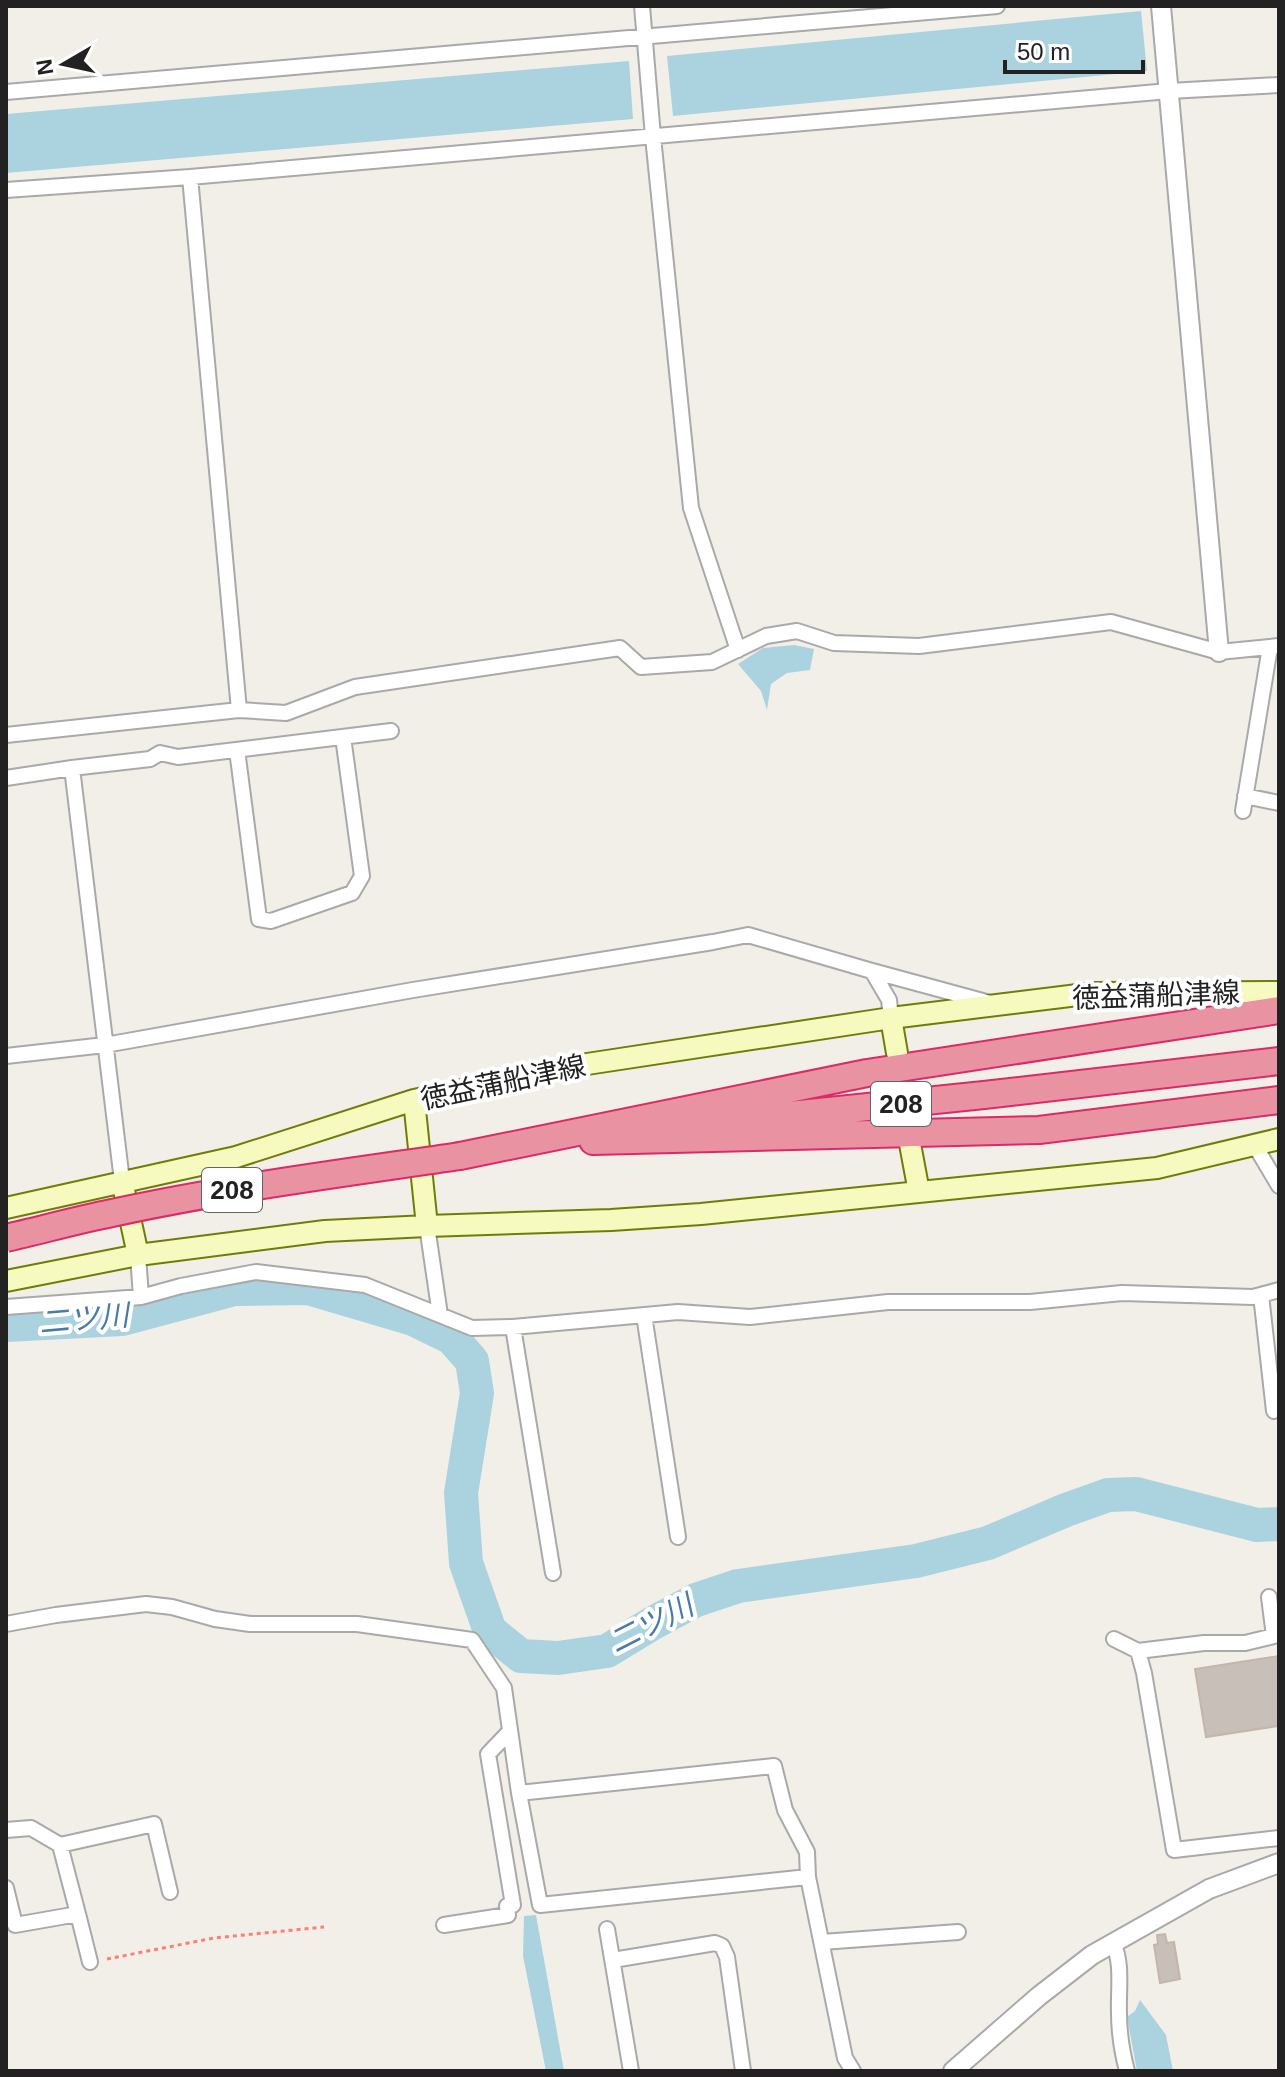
<svg xmlns="http://www.w3.org/2000/svg" width="1285" height="2077" font-family="Helvetica,'Noto Sans JP',sans-serif">
<style>
.water{fill:#aad3df}
.lines{fill:none;stroke-linecap:round;stroke-linejoin:round}
.river{stroke:#aad3df;stroke-width:34}
.building{fill:#c7bfb8;stroke:#c4b6ab;stroke-width:2}
.secondary-tunnel{stroke:#c8c6c1;stroke-width:20;stroke-dasharray:20 10;stroke-linecap:butt}
.minor-casing{stroke:#a9a9a9;stroke-width:18}
.tertiary-casing{stroke:#a9a9a9;stroke-width:22}
.secondary-casing{stroke:#707d05;stroke-width:24}
.motorway-casing{stroke:#dc2a67;stroke-width:30}
.path{stroke:#fa8072;stroke-width:3;stroke-dasharray:4 4;stroke-linecap:butt}
.minor{stroke:#fff;stroke-width:14}
.tertiary{stroke:#fff;stroke-width:18}
.secondary{stroke:#f7fabf;stroke-width:20}
.motorway{stroke:#e892a2;stroke-width:26}
.motorway-bridge-casing{stroke:#dc2a67;stroke-width:30;stroke-linecap:butt}
.motorway-bridge{stroke:#e892a2;stroke-width:26}
.labels{text-anchor:middle;stroke-width:8;stroke-linejoin:round;paint-order:stroke}
.shield{fill:#fff;stroke:#646464;stroke-width:2}
.shield-label{font-size:26px;font-weight:bold;fill:#222}
.street-label{font-size:28px;fill:#222;stroke:#fff}
.water-label{font-size:30px;font-style:italic;fill:#4a7aab;stroke:#fff}
</style>
<rect width="100%" height="100%" fill="#f2efe9"/>
<path class="water" d="M1141 11 1147 71 673 116 667 56Z
M629 61 633 119 6 173V114Z
M794 645 814 649 810 670 787 673 771 684 767 710 761 691 738 664 763 648Z
M536 1915 564 2071H546L523 1956 524 1916Z
M1140 2000 1166 2035 1173 2071H1137L1127 2017 1135 2011Z"/>
<g class="lines">
<path class="river" d="M6 1325 122 1319 234 1289 308 1288 413 1319 452 1338 472 1361 477 1393 461 1493 466 1563 490 1631 521 1656 558 1658 607 1651 653 1623 696 1600 738 1586 916 1561 988 1543 1066 1510 1108 1495 1136 1494 1257 1525 1279 1524"/>
</g>
<path class="building" d="M1279 1656V1726L1206 1737 1195 1669Z
M1165 1934 1167 1943 1174 1942 1180 1979 1160 1983 1154 1945 1158 1944 1157 1935Z"/>
<g class="lines">
<path class="secondary-tunnel" d="M898 1057 910 1144"/>
<g class="minor-casing">
<path id="minor" d="M642 6 653 137 691 508 738 650
M6 92 997 6
M190 177 239 710
M6 190 190 177 1169 91 1279 85
M6 735 239 710 286 713 355 687 620 648 641 667 712 662 766 636 797 631 834 643 919 646 1111 622 1219 652 1279 646
M237 750 259 919 271 921 352 893 362 876 343 737
M72 768 122 1181
M6 778 72 768 150 759 160 753 178 757 391 731
M1245 796 1279 803
M1243 811 1270 647
M872 971 889 1000 891 1018
M6 1056 105 1045 413 990 713 942 748 935 872 971 990 1003
M1254 1144 1279 1186
M427 1226 440 1315
M138 1255 141 1297
M1261 1295 1274 1411
M6 1307 141 1297 181 1286 256 1272 365 1285 472 1328 513 1327 678 1312 750 1317 888 1302H1030L1122 1293 1253 1297 1279 1290
M644 1315 678 1537
M513 1327 553 1573
M6 1624 56 1615 146 1604 172 1607 215 1619 250 1624H357L472 1640 504 1688 519 1793 540 1905 808 1877 845 2058 853 2071
M1114 1639 1138 1651 1144 1673 1174 1850 1279 1838
M1138 1651 1204 1643H1245L1274 1636 1269 1597
M519 1793 774 1766 785 1810 807 1852 808 1877
M6 1830 31 1828 60 1845 154 1824 170 1892
M6 1888 15 1925 78 1914 60 1845
M78 1914 90 1962
M444 1925 508 1915 507 1906 513 1905 488 1754 510 1731
M607 1929 631 2071
M822 1942 958 1932
M1113 1943C1123 1963 1118 1991 1119 2013 1119 2033 1122 2052 1127 2071
M613 1960 715 1943 722 1946 727 1957 743 2071"/>
</g>
<g class="tertiary-casing">
<path id="tertiary" d="M1161 6 1219 652
M953 2071 1039 1996 1092 1955 1209 1889 1279 1863"/>
</g>
<g class="secondary-casing">
<path id="secondary" d="M891 1018 897 1053
M414 1100 427 1226
M910 1144 919 1192
M122 1181 138 1255
M6 1208 236 1157 414 1100 587 1064 891 1018 1094 993 1279 992
M6 1281 138 1255 325 1231 427 1226 611 1220 701 1214 1157 1168 1279 1139"/>
</g>
<g class="motorway-casing">
<path id="motorway" d="M674 1127 984 1095 1279 1061
M593 1141 1039 1130 1279 1100
M460 1156 867 1073 1279 1010"/>
</g>
<path class="path" d="M107 1959 214 1938 324 1927"/>
<use href="#minor" class="minor"/>
<use href="#tertiary" class="tertiary"/>
<use href="#secondary" class="secondary"/>
<use href="#motorway" class="motorway"/>
<g class="motorway-bridge-casing">
<path id="motorway-bridge" d="M6 1238C41 1230 77 1220 112 1213 227 1188 344 1173 460 1156"/>
</g>
<use href="#motorway-bridge" class="motorway-bridge"/>
</g>
<g class="labels">
<g class="shield">
<rect x="871" y="1082" width="60" height="44" rx="6"/>
<rect x="202" y="1168" width="60" height="44" rx="6"/>
</g>
<g class="shield-label">
<text x="901" y="1113">208</text>
<text x="232" y="1199">208</text>
</g>
<g class="street-label">
<text transform="translate(1156 995) rotate(-2)" y="10">徳益蒲船津線</text>
<text transform="translate(503 1082) rotate(-12)" y="10">徳益蒲船津線</text>
</g>
<g class="water-label">
<text transform="translate(84 1319) rotate(-5)" y="10">二ツ川</text>
<text transform="translate(651 1624) rotate(-27)" y="10">二ツ川</text>
</g>
</g>
<rect width="1285" height="2077" fill="none" stroke="#222222" stroke-width="16"/>
<g transform="translate(64 64) rotate(261)" stroke="#ffffff" stroke-width="6" paint-order="stroke">
<path d="M0-6L14 30L0 20L-14 30Z" fill="#222222"/>
<text y="-12" font-size="22" font-weight="bold" text-anchor="middle" fill="#222222">N</text>
</g>
<path d="M1005 60v12h138v-12" fill="none" stroke="#222222" stroke-width="4"/>
<text x="1017" y="60" font-size="24" fill="#222222" stroke="#ffffff" stroke-width="6" paint-order="stroke">50 m</text>
</svg>
